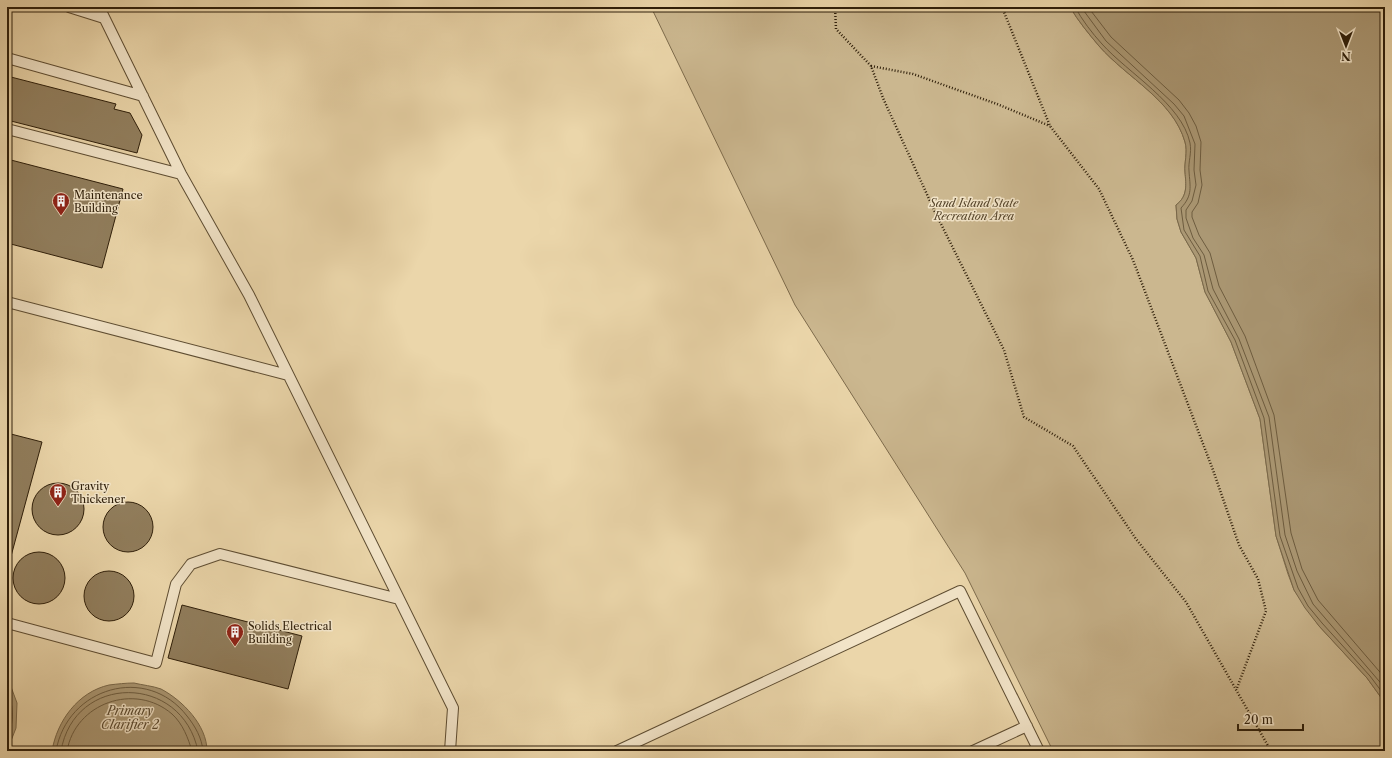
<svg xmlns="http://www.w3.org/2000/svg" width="1392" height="758" font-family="'Libre Caslon Text',serif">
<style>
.green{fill:#cbb78f;stroke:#7d6b4c}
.water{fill:#ab9874;stroke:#79684a}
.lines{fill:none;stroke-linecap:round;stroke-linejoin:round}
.shore{stroke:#6d5c3f;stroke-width:1}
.building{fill:#917e5d;stroke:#2f1f0a}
.lane-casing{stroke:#5e4d32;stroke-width:12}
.path{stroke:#2f1f0a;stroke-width:2.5;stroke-dasharray:1 2;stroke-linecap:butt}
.lane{stroke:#f2e4c8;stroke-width:10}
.labels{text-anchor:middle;stroke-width:3;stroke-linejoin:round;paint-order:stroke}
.poi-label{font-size:11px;fill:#2f1f0a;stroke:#f2e4c8;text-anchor:start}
.park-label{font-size:11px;font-style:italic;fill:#56452b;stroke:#f2e4c8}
.water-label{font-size:12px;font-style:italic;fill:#5a492f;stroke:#f2e4c8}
</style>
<rect width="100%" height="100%" fill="#ebd6aa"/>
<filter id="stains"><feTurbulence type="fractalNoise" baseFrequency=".005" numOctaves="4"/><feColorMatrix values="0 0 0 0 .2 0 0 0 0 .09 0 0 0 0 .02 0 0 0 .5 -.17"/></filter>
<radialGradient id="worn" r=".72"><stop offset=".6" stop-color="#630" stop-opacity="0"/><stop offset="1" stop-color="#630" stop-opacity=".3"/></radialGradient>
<path class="green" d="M651 7H1070C1078 21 1089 34 1099 46 1127 78 1173 100 1185 142 1188 152 1184 163 1185 172 1186 185 1188 196 1176 205L1177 219 1181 232 1196 258 1205 292 1231 342 1260 419 1276 536 1288 574 1294 590 1319 626 1367 678 1385 703V751H1053L965 573 795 305Z"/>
<path class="water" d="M1070 7H1385V703L1367 678 1319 626 1305 608 1294 590 1276 536 1260 419 1231 342 1205 292 1196 258 1181 232 1177 219 1176 205C1188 196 1186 185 1185 172 1184 163 1188 152 1185 142 1173 100 1127 78 1099 46 1089 34 1078 21 1070 7Z
M7 676 17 703 16 728 7 751Z
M134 683C142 685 153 686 161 689 182 700 207 725 207 751H52C57 721 78 692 109 685 117 684 126 683 134 683Z"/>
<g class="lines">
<path class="shore" d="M1075 7C1082 20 1092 33 1102 44 1128 73 1182 104 1190 143 1192 153 1188 162 1189 171 1190 187 1193 195 1181 208L1184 230 1200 256 1208 291 1235 340 1264 418 1280 536 1298 588 1308 606 1322 623 1370 676 1385 696
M1081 7 1106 41 1174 104 1184 116 1195 144 1194 170 1196 185 1192 201 1186 210V218L1193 238 1204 255 1213 289 1239 339 1269 417 1285 535 1297 571 1313 604 1385 688
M1088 7 1111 37 1179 100 1189 113 1196 126 1201 142 1200 170 1202 185 1198 203 1192 212V217L1199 235 1210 253 1219 286 1245 336 1274 415 1291 533 1302 569 1318 600 1385 678
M7 685C13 705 15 721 7 740
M56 751C67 687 147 664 187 716 195 726 202 738 203 751
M61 751C74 673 182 673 198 751
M67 751C75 703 135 682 172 714 183 724 188 738 192 751"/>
</g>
<path class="building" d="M7 76 116 104 114 109 130 113 142 135 137 153 7 120Z
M7 159 123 189 102 268 7 243Z
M7 433 42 442 7 571Z
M32 509a26 26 0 1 1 52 0a26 26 0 1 1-52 0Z
M103 527a25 25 0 1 1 50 0a25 25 0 1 1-50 0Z
M13 578a26 26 0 1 1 52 0a26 26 0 1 1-52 0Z
M84 596a25 25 0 1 1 50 0a25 25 0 1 1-50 0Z
M182 605 302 636 288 689 168 658Z"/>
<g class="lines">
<g class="lane-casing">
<path id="lane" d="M69 7 104 18
M99 7 181 174 249 295 453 708 450 751
M7 58 143 96
M7 129 181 174
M7 302 288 375
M7 623 156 663 176 584 191 564 220 554 399 599
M617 751 960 591 1039 751
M973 751 1027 726"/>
</g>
<path class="path" d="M678 7 679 11
M835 7 836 29 871 66 883 98 935 212 1004 350 1024 417 1073 446 1136 539 1186 602 1271 751
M1002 7 1050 126 1099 189 1133 260 1213 470 1239 545 1258 579 1266 611 1237 688
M871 66 913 74 997 104 1050 126"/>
<use href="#lane" class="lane"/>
</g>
<defs>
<g id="building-pin" transform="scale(0.9)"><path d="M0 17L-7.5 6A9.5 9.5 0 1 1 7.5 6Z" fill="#8f2418" stroke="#f2e4c8"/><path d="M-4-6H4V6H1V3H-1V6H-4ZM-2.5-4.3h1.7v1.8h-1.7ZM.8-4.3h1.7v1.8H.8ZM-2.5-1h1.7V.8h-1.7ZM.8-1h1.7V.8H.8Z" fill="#fff"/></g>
</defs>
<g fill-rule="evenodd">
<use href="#building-pin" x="61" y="201"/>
<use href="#building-pin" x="58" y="492"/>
<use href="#building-pin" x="235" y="632"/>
</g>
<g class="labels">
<g class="poi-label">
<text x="74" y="199">Maintenance<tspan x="74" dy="13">Building</tspan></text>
<text x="71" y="490">Gravity<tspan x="71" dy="13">Thickener</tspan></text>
<text x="248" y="630">Solids Electrical<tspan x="248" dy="13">Building</tspan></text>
</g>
<g class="park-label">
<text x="974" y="207">Sand Island State<tspan x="974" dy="13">Recreation Area</tspan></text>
</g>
<g class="water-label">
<text x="130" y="715">Primary<tspan x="130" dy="14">Clarifier 2</tspan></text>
</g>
</g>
<rect width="1392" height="758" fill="none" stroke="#ebd6aa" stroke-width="24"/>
<rect x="8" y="8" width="1376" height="742" fill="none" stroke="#2f1f0a" stroke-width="2"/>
<rect x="12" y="12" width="1368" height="734" fill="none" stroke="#2f1f0a"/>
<g transform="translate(1346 46) rotate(180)" stroke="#f2e4c8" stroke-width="3" paint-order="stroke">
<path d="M0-3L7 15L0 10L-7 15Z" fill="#2f1f0a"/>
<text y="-6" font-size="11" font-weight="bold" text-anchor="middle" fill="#2f1f0a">N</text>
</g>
<path d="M1238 724v6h65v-6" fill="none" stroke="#2f1f0a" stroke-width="2"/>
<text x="1244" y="724" font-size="12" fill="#2f1f0a" stroke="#f2e4c8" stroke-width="3" paint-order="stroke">20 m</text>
<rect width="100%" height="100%" filter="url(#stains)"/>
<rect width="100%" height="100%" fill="url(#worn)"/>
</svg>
